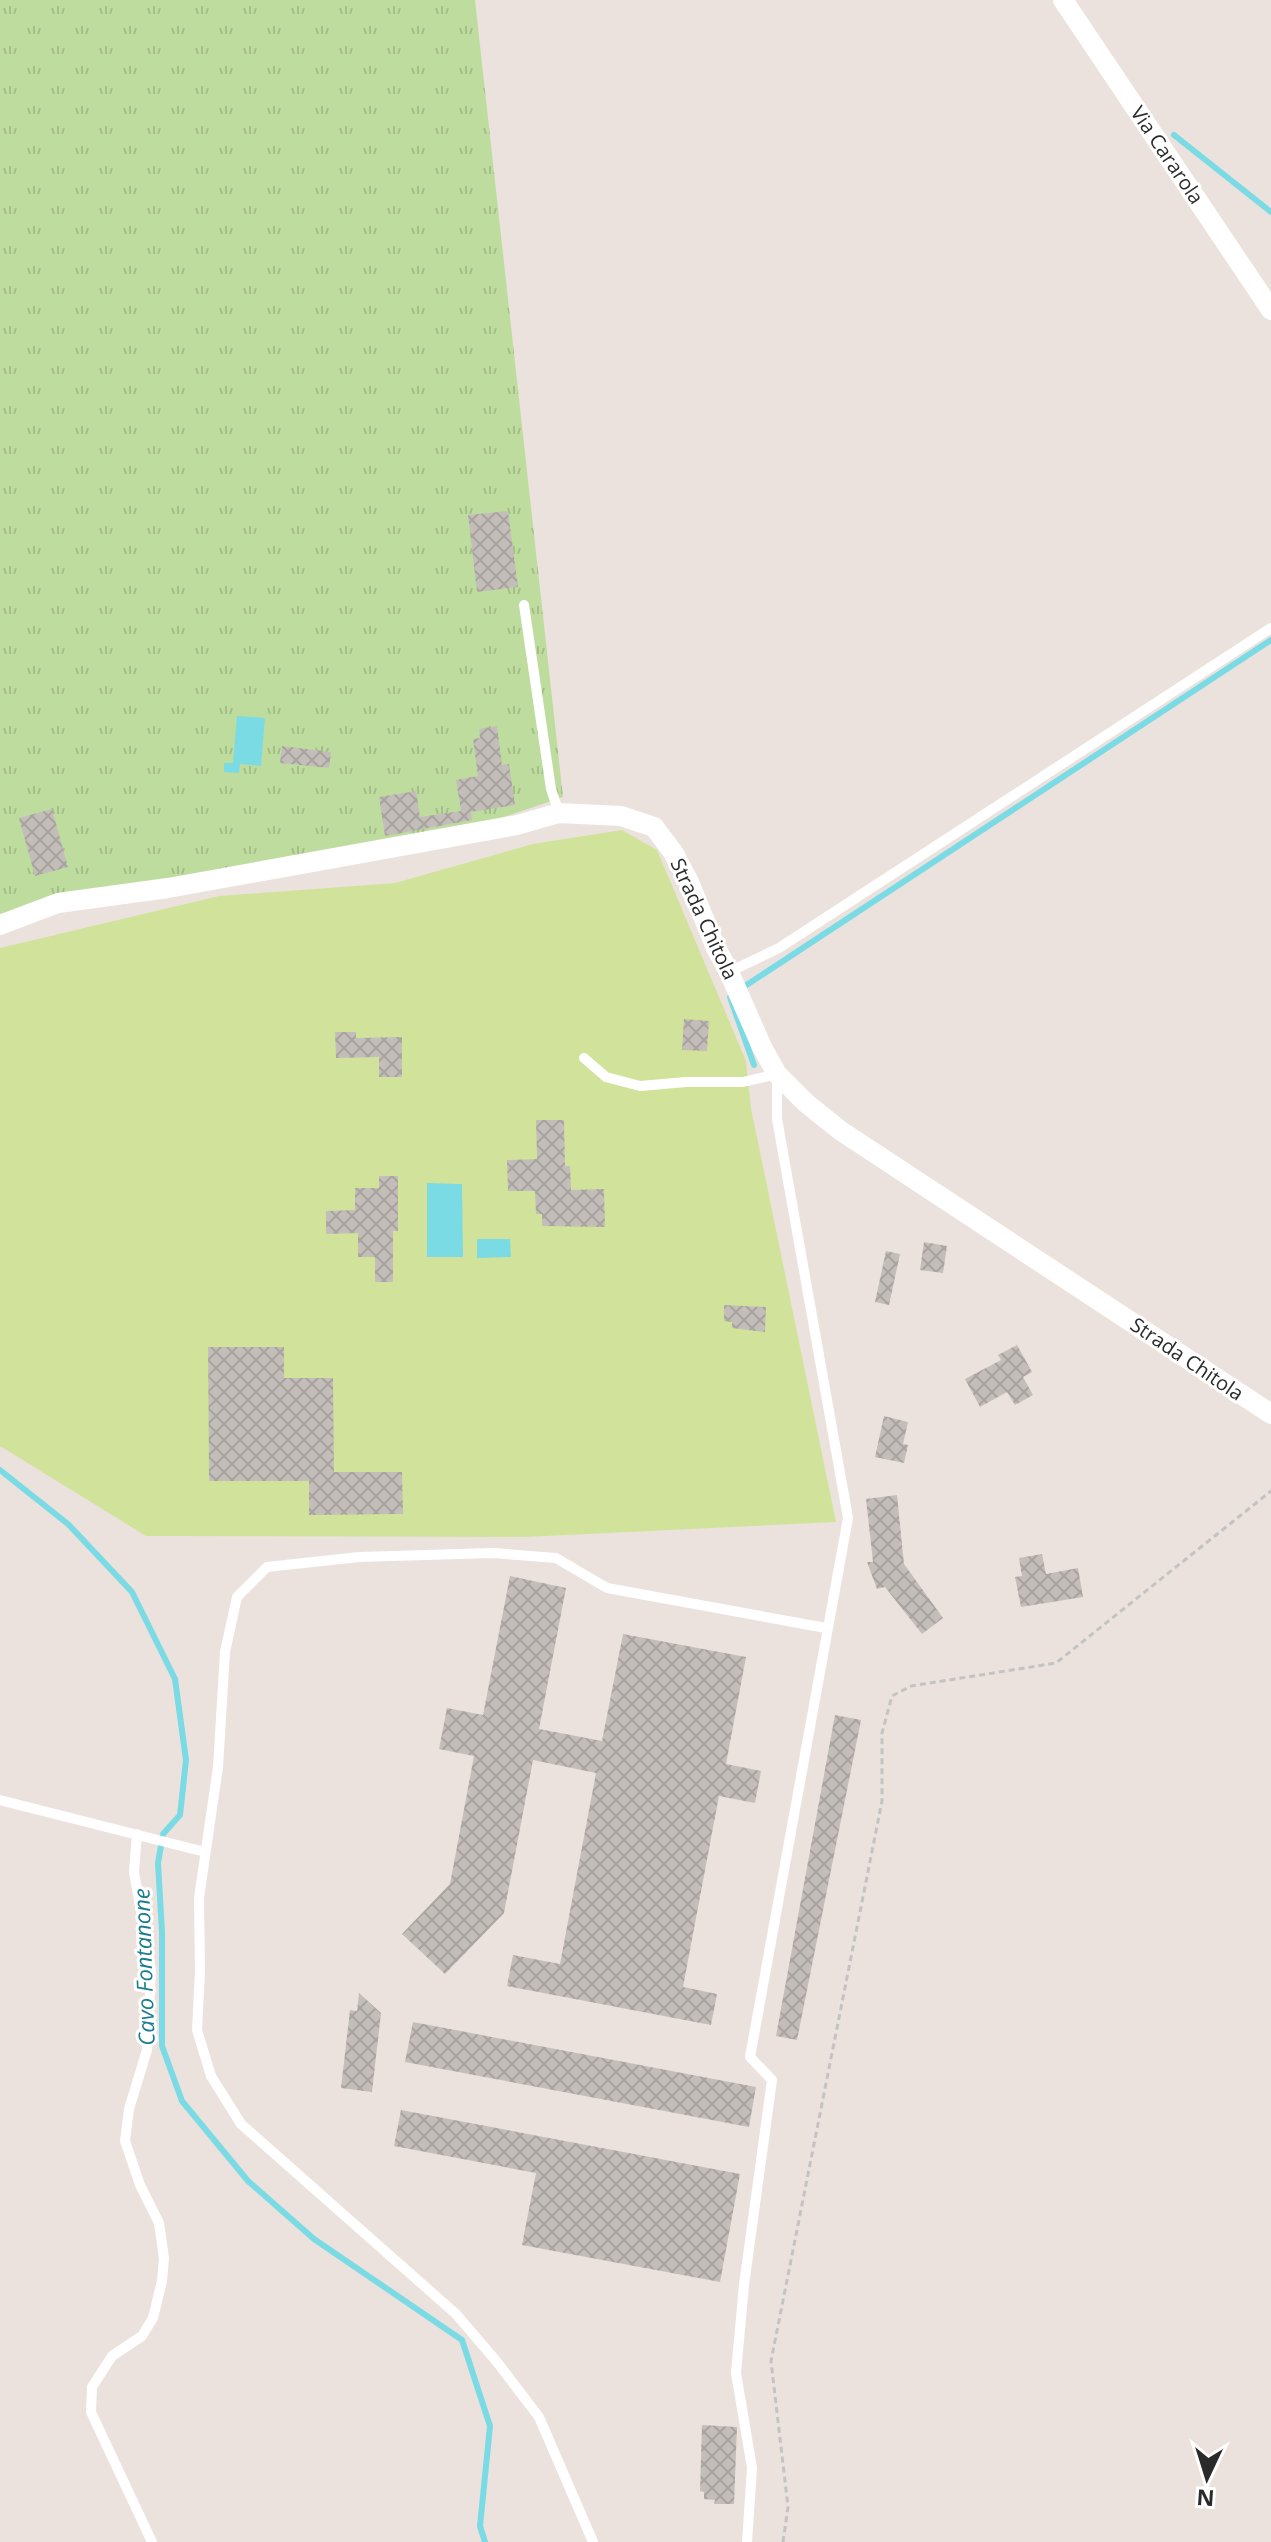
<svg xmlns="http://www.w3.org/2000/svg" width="1271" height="2542" font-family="'Open Sans',sans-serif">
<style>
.grass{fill:url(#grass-tufts)}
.pitch{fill:#d1e39b}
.water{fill:#7adbe4}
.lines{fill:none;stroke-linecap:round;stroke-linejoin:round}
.stream{stroke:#7adbe4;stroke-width:6}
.building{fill:url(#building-cross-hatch)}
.path{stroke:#c3c3c3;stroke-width:3;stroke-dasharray:6 4;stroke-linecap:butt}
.service{stroke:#fff;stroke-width:10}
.minor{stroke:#fff;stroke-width:20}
.labels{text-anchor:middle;stroke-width:6;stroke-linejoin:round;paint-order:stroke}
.street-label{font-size:20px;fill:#2a2a2a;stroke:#fff}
.water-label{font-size:22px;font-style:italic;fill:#197c8f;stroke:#fff}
</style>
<defs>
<pattern id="grass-tufts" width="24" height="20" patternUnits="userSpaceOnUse" patternTransform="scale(2)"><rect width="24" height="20" fill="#bfdc9f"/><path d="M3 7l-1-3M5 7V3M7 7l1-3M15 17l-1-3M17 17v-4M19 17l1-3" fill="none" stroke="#a4bd89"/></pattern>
<pattern id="building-cross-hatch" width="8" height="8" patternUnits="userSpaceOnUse" patternTransform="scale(2)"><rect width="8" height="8" fill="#c3beb9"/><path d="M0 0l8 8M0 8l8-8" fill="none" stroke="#a8a39f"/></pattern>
</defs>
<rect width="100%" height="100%" fill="#ebe2dd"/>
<path class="grass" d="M0 0H475L563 797 478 826 0 916Z"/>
<path class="pitch" d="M622 830 657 850 746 1061 751 1108 836 1522 525 1537 146 1536 0 1446V948L219 896 395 883 533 844Z"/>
<path class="water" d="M237 716 265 718 261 766 240 764 239 773 224 772V763H233Z
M427 1183 462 1184 463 1257H427Z
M477 1239H510L511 1257 477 1258Z"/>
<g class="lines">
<path class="stream" d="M1174 135 1271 212
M745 986 1271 640
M730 997 754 1065
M0 1470 68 1524 132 1592 175 1679 186 1760 180 1815 163 1834 158 1863 162 1932V2046L182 2101 248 2181 314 2239 462 2340 490 2426 480 2526 485 2542"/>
</g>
<path class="building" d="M508 511 518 587 477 592 468 515Z
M497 726 502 765 509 764 515 805 471 812 472 820 385 836 379 797 416 791 420 817 461 811 456 780 478 776 473 739 480 738 479 729Z
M282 746 331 752 329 768 280 763Z
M52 809 68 867 35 876 19 818Z
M684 1019 709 1021 707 1051 682 1050Z
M335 1032H356V1038L402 1037V1077H379V1057L336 1058Z
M536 1120H564L565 1166H570L571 1190 604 1189 605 1227 542 1226V1214H536L535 1191H508L507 1160 537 1159Z
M379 1176H398V1231H393V1282H375V1257H358V1233L326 1234V1211L355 1210V1188H379Z
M924 1242 947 1246 943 1273 920 1270Z
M886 1251 900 1254 889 1305 875 1302Z
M724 1305 766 1307 765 1332 732 1328V1322L724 1321Z
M1017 1345 1032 1372 1023 1377 1033 1395 1015 1405 1007 1392 980 1407 965 1379 1001 1360 998 1355Z
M208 1347H284V1378H333L334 1472H402L403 1514 309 1515V1481H209Z
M884 1416 908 1422 903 1444 908 1445 904 1463 875 1457Z
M897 1495 904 1564 943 1618 922 1634 885 1587 877 1589 867 1562H873L866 1499Z
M1042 1554 1046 1574 1078 1568 1083 1597 1021 1607 1015 1577 1022 1576 1019 1558Z
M510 1576 566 1588 539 1729 602 1741 623 1634 746 1657 726 1764 761 1771 755 1803 719 1796 683 1987 717 1994 711 2025 507 1986 513 1955 560 1964 596 1773 533 1760 504 1913 445 1974 402 1934 450 1884 474 1756 439 1749 447 1708 483 1715Z
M835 1715 861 1720 797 2040 776 2036Z
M359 1993 381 2013 372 2092 341 2088 350 2010 357 2011Z
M413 2022 756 2087 749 2127 405 2062Z
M401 2110 740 2174 720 2282 522 2245 536 2173 394 2146Z
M702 2425 737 2427 734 2504H714L715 2500 704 2499V2492L700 2491Z"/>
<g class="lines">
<path class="path" d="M783 2542 788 2507 771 2361 882 1801V1733L892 1696 911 1686 1056 1663 1271 1491"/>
<path class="service" d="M524 605 551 789 559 813
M729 972 779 948 1271 628
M584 1058 606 1077 640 1086 686 1082H743L777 1074V1119L848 1518 750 2057 772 2080 744 2285 736 2373 752 2468 747 2542
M0 1800 205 1852
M137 1834 134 1872 151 1970 149 2014 147 2050 129 2109 125 2141 140 2185 159 2223 164 2258 162 2281 153 2318 142 2336 112 2356 92 2387 91 2412 152 2542
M593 2542 539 2417 497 2362 456 2314 241 2124 211 2076 197 2030 200 1972 199 1898 218 1767 225 1652 237 1597 267 1567 359 1557 493 1553 556 1558 607 1588 826 1628"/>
<path class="minor" d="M1063 0 1271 310
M0 925 58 903 168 888 517 825 559 813 621 816 654 827 673 852 689 882 716 948 729 972 762 1047 777 1074 806 1103 841 1131 1271 1414"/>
</g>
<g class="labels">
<g class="street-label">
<text transform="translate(1167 155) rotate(56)" y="7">Via Cararola</text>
<text transform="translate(704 919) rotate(65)" y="7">Strada Chitola</text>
<text transform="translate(1187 1359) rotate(34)" y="7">Strada Chitola</text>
</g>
<g class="water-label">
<text transform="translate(144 1967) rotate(-92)" y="8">Cavo Fontanone</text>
</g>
</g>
<g transform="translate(1207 2478) rotate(184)" stroke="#ffffff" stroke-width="6" paint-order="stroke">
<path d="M0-6L14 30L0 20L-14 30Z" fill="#2a2a2a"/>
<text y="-12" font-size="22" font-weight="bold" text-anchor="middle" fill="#2a2a2a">N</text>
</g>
</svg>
